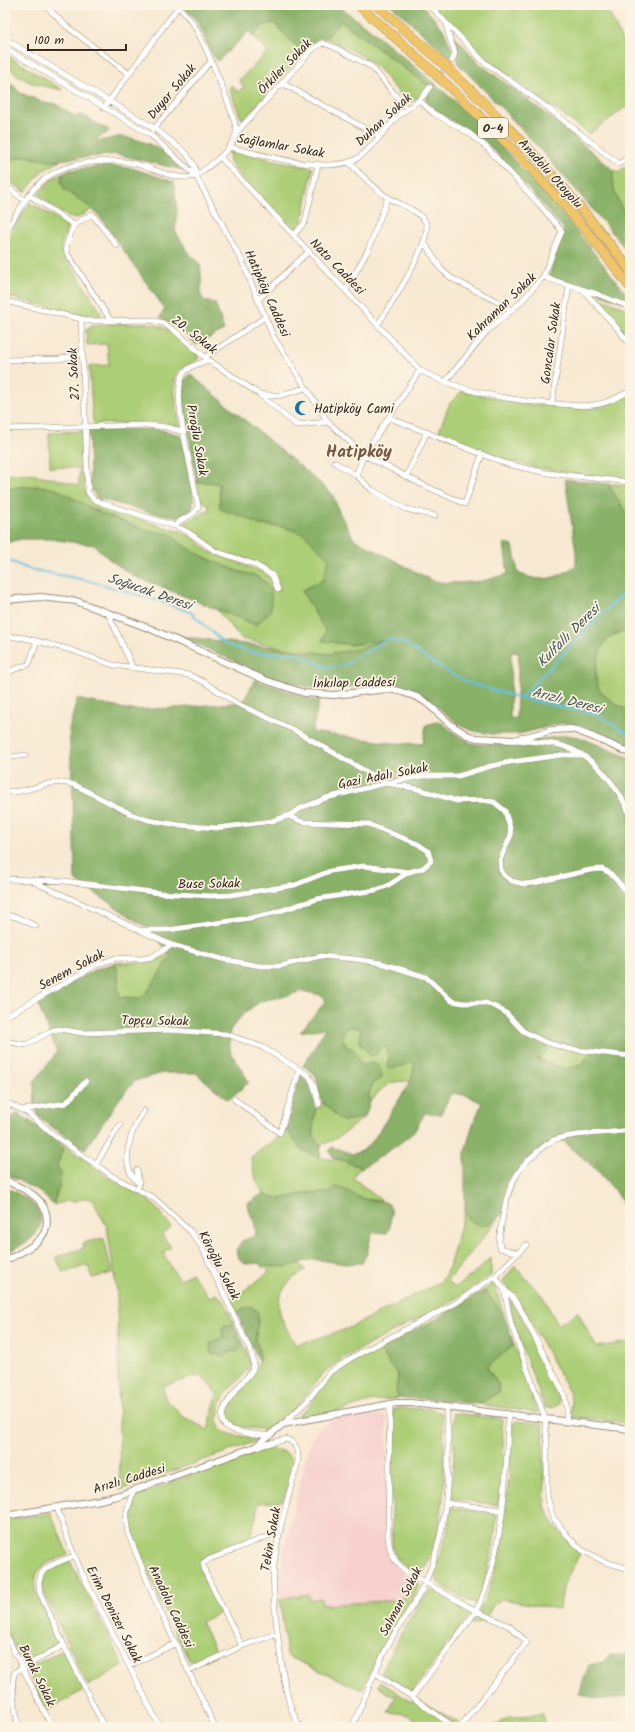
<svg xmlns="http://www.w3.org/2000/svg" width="635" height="1732" font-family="Kalam,sans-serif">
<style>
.built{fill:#f7d0ce}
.green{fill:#acce76;stroke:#747c4a;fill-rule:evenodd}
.forest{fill:#89b167;stroke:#626e42;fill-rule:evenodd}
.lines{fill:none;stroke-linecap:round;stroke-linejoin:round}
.stream{stroke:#66c1e3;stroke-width:2}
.minor-tunnel{stroke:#d2c3ae;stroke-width:5;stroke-dasharray:5 2.5;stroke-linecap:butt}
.minor-casing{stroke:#9a8a78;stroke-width:6}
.tertiary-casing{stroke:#9a8a78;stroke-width:8}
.motorway-casing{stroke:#9a8a78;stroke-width:10}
.minor{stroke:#fff;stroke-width:5}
.tertiary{stroke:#fff;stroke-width:6}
.motorway{stroke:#f0c469;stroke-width:9}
.labels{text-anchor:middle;stroke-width:3.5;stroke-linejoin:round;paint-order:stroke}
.shield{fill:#fcf5e5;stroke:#75675a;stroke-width:1}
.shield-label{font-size:12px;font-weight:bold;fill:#3b2a1e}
.street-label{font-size:13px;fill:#3b2a1e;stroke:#fcf5e5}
.poi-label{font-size:13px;fill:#3b2a1e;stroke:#fcf5e5;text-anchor:start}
.water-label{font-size:14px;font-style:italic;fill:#485759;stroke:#fcf5e5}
.district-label{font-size:17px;font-weight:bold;fill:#775a43;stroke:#fcf5e5}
</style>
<rect width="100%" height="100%" fill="#fcf5e5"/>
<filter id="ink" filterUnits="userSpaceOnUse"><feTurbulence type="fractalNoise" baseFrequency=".025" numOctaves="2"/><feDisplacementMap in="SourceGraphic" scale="8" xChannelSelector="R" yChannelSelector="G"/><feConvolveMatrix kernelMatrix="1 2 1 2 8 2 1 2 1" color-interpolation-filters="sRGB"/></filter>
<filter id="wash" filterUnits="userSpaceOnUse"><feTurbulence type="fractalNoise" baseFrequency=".012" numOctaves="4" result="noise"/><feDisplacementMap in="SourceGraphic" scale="16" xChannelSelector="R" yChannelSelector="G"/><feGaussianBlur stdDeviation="0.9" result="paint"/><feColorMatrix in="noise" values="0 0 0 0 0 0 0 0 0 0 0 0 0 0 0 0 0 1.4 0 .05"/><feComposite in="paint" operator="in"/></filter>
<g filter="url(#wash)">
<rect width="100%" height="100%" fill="#f8e9d2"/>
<path class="built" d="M363 1414 387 1416 386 1544 392 1563 407 1577V1593L401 1600 321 1605V1598L310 1600 308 1594 280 1599V1572L285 1545 309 1445 315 1432 329 1421 342 1417Z"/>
<path class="green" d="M432 5H609L607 8 630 58V104L589 134 491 62Z
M341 21 428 86C421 93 415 106 404 99L378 68 364 57 326 38Z
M274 23 303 53 250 113 243 119 241 118 229 88 232 85 237 92 244 87 239 80 268 52 253 36 264 25Z
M5 54 63 90C36 84 24 85 5 63Z
M230 151 313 168 302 221 293 231 238 174 230 162 229 153Z
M26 156 49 161H60L42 171 25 192 5 178C5 160 9 159 26 156Z
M630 163V228L614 191 612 184 613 170 619 172Z
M62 174C59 194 81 197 92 209 87 212 81 217 75 218 65 219 48 202 40 196L39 193 53 178Z
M30 203 68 225 61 246V250L100 311 101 317 79 314 5 296V240Z
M594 296 630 310V339Z
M148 323C167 325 186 341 198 356V359C192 364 184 365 179 371 170 382 178 413 180 426L160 422 95 424 93 422 89 366 109 365 107 344 87 345 86 330 94 325Z
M462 391 525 404 582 408H594L607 404 630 394V479L584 475 539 468 506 460 438 433 450 403Z
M83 431 84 487C86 496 91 500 99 505L166 528 182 532 196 540 208 551 263 572C271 577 274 581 276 591L280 590C276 558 236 561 214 549 204 542 196 533 185 527V523L209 510V506L200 499 197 482 219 483 220 509 244 517 260 525 283 527 305 534 329 559 323 580 302 591 326 632 351 645 387 639 358 650 328 654 282 648 242 639 216 609 256 625 266 583 256 576 237 571 206 558 183 545 170 534 148 531 103 514 56 489 39 486 5 488V475C34 472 51 477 79 486V468L50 467 49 433Z
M608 484 630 485V515L623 508Z
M630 631V711C619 706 607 700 600 690 591 678 598 650 607 640 613 633 622 632 630 631Z
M170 954 171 956C162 970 154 986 141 998L120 997C116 985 121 977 115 963L153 962Z
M348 1027 361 1028 360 1044 375 1055 383 1045C389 1051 390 1058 387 1067L415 1061 411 1081C387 1081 386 1084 370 1102L369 1093 373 1083 374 1063 361 1065C354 1056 343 1046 342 1035Z
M545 1042 590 1052 582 1065 565 1069 537 1059 548 1051Z
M322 1102 342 1121 351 1120 365 1117 336 1139 321 1145C310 1137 313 1122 315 1109L321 1107Z
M287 1129 300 1149 320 1158 342 1160 362 1168 356 1172 353 1178 382 1201 363 1199 335 1187 328 1193H307L280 1199 263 1194C256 1182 253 1171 251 1157L280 1136Z
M64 1145 111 1179 141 1195 154 1205 171 1227 162 1235 171 1247 163 1253 179 1280 191 1273 205 1291 209 1298 216 1294 224 1300 234 1325H225L227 1353 231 1350 237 1352 244 1345 251 1363C244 1378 228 1387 222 1400 219 1407 215 1423 221 1430 227 1435 248 1437 257 1439L254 1442 120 1490 117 1292 107 1227 92 1199 86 1198 72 1202 71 1200 53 1205C58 1191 63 1180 57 1166ZM201 1375 217 1394 208 1430 182 1416 165 1398 163 1386Z
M465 1211 469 1220 488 1224 498 1219 452 1276 447 1279 454 1288 472 1275 491 1258V1275L450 1302 343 1358 323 1373 297 1406 269 1430 234 1426 228 1424C221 1396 255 1385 259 1361L231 1299 237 1296 269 1272 265 1266 274 1267 299 1263 305 1270C268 1294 275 1311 296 1345L347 1329 441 1282 449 1267Z
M104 1238 112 1273 92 1278 88 1265 63 1273 56 1257 84 1248 83 1243Z
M515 1266 543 1297 558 1325 578 1312 596 1347 630 1342V1423L570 1417 572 1404 569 1392 521 1304 502 1282Z
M492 1284 494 1285 504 1315 484 1290Z
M509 1299 520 1315 559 1394V1404C555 1408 549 1409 544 1406L514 1326Z
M514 1345 538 1413 479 1404 499 1392 498 1384 486 1367Z
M378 1348 398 1375 396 1392 399 1398 374 1401 338 1411 295 1419 311 1403 332 1374Z
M400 1408 431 1409 442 1413C446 1464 448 1530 421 1575 407 1570 396 1562 392 1547V1410Z
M453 1413 502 1419 504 1458 498 1505 451 1499 454 1453Z
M516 1421 543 1424 545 1506C552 1525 564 1538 581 1551L564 1584 559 1609 501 1599C484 1609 493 1623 471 1624 509 1569 506 1489 513 1424Z
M266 1449C306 1449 291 1476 283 1500L279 1502 258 1503 256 1518 249 1540 215 1552 201 1559C198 1574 214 1599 221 1612L201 1622 217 1654C209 1658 198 1666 189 1660L166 1614 134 1539 131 1520 137 1496 141 1494 188 1476Z
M451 1508 497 1514C494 1546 489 1573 477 1604L470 1602 448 1590 437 1581 434 1572 447 1534Z
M51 1513 68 1555C48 1563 33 1565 35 1590L60 1643 23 1664 5 1627V1520Z
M70 1561 123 1665 88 1686 42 1589C40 1569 55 1567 70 1561Z
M407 1576 419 1584 414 1597 379 1651 362 1690 287 1656 280 1599 308 1594 310 1600 321 1598 322 1605 401 1600 407 1593Z
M433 1590 469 1610 471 1613 411 1693 381 1672C388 1658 421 1593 433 1590Z
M63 1650 84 1690 46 1711 27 1669Z
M380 1681 411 1702 415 1699 458 1722 463 1727H424L409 1715 399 1713 388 1712 396 1696 385 1692 379 1686Z
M543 1714 546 1727H492L509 1717Z"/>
<path class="forest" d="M182 5H337L371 30 422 73 471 115 496 140 567 219 630 298V304L550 277C549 270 562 240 564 229L538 199 485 141 431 108 426 99 431 89 430 87 341 21 326 38H319L303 53 274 23 264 25 253 36 249 31 218 61 213 56 198 22Z
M391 5H422L443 29 453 53 450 58Z
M453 35 480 64 553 119 613 170C611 197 622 203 629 226 632 234 630 246 630 254 575 188 519 123 457 63 460 52 457 45 453 35Z
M13 85 20 93 48 104 54 103 76 117 80 114 109 130 106 134 98 137 97 140C104 142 111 137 119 137 140 137 171 152 183 170L116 154 49 161 26 156 16 158 7 162 5 166V86Z
M107 166 131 168 174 182 177 211 175 231 187 250 200 265 202 283 200 293 204 301 215 303 224 330 196 345 184 332 160 317 165 309 100 217 90 207 64 189 61 182 62 174 70 170Z
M190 374 321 484 333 495 339 512 354 539 435 582 461 583 482 581 508 574 504 543 513 546 518 573C540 583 557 580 576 565V552L565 479 608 484 623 508 630 515V631C622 632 613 633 607 640 598 650 591 678 600 690 607 700 619 706 630 711V749L575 724 563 723 519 734H491L474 731 461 726 426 697 396 685 314 688 275 679 178 636 328 654 358 649 384 640 351 645 322 641 326 632 302 590 323 580 329 559 304 534 283 527 260 525 244 517 220 509 219 483 197 482 183 400 185 380ZM511 652 519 653 516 719 510 718Z
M157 429 181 435C184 452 197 495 192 509L180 517 152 513 97 498 90 487 89 430Z
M39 486 56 489 103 514 148 531 170 534 183 545 206 558 237 571 256 576 266 583 271 591V611L256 625 134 576 110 560 94 545 50 539H21L5 543V488Z
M255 680 319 702 312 732 392 743 423 744 426 725 440 721 454 733 473 744 508 745 566 735 579 737 630 758V1217L617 1193 598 1171 560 1138 553 1140 519 1168 503 1214 488 1224 480 1226 469 1220 465 1211V1152L472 1127 482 1103 466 1095 451 1093 441 1114 425 1113 414 1132 396 1146 362 1168 342 1160 334 1158 329 1151 332 1147 353 1154 362 1151 372 1142 411 1081 415 1062 391 1069 387 1067C390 1058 390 1051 383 1045L375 1055 370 1056 365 1048 360 1044 361 1028 348 1027 342 1035C343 1043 346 1047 354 1050L361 1065 374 1063 380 1067 382 1078 373 1083 369 1093 370 1102 365 1117 351 1120 342 1121C338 1117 323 1104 322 1101 315 1086 322 1074 303 1066L326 1028 300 1032 326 1001 320 995 302 991 286 996 261 1001 244 1013 230 1030V1051L249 1082 228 1100 196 1073H163L135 1081 120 1098 85 1149 39 1118 35 1107 34 1082 57 1052 37 1002 94 970 115 963C121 977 116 985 120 997L141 998 147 992 171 956 149 929 75 880 73 796 69 729 77 699 130 710 176 708 243 702ZM546 1043 590 1052 582 1065 565 1069 537 1060 548 1051Z
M301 1076H306C310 1086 314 1096 315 1107 317 1121 306 1134 321 1145L320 1158 300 1148 287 1129 295 1093Z
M18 1113 64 1145 57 1166 61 1174 60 1183 53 1205 41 1193 5 1173V1122Z
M5 1187C23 1196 55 1210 34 1236 29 1242 13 1249 5 1254Z
M335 1187C347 1188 353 1196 364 1199 376 1203 393 1196 391 1215 390 1223 391 1227 387 1233L372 1232 367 1253 362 1263 345 1264 313 1259 286 1267 266 1266 263 1268 259 1263 245 1264 238 1258 236 1250 242 1241 255 1236C258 1222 248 1215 248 1203 254 1201 257 1196 263 1194L280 1199 307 1193H328Z
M484 1290 504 1315 514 1345 487 1367 498 1384 499 1392 479 1404 427 1399 399 1398 396 1392 398 1375 378 1348 434 1320Z
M248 1307H253L258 1313C259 1321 256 1330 256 1339 257 1346 261 1354 259 1361L236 1311H240Z
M225 1325H234L244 1345 237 1352 231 1350 225 1357 212 1354 210 1343 223 1337 222 1328Z
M630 1652V1695C609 1701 599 1701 579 1693L589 1665 604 1662 609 1655H624Z"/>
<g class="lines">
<path class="stream" d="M5 559 28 569 86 580 159 601 190 612 225 644 253 653H294L329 668 345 665 387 639 406 644 432 662 466 682 520 698 598 715 630 735
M520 698 630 586"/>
</g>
</g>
<g filter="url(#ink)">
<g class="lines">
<path class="minor-tunnel" d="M430 87 447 66"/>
<g class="minor-casing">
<path id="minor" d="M45 5 65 25 128 73
M429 5 484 62 548 108 619 164 630 156
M447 24 448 33 455 53 452 61
M5 39 154 128 186 153 194 165 196 176
M5 48 151 135 196 176 242 261 273 336 328 422 364 455 421 484 465 504 482 454
M282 83 379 136
M419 100 433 113 469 133 486 147 539 204 562 231 543 277
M104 108 178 7
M153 130 210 62
M236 133 314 48 323 43 334 47 372 67 407 109
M229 147C259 154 331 176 358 158 371 149 385 130 396 118 403 111 411 107 418 101 422 98 426 92 430 87
M220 157 420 370C461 393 513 401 559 404 570 405 582 407 593 405 606 404 618 397 630 391
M348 162C360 173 371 185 384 195 396 204 416 208 425 221 436 236 389 308 378 324
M5 185 25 201
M29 195 74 225 66 246 67 253 111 321
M74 225 92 214 117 246
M5 232C32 190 40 168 94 162 111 160 126 160 143 166 159 171 179 181 196 176 210 165 231 152 236 134 239 122 205 45 197 31 193 22 183 10 175 5
M294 235 305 222 318 165
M424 242 441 269 451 278 504 305 511 310
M346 290 368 250 388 197
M583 290 617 328 630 344
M258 300 309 251
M5 301 90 321 150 320 163 323 175 331 207 359 259 394 296 425 328 422
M81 319 88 492 93 499 102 503 175 526 188 532 215 551 254 564 272 575 278 590
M205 357 265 317
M5 360 60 359 83 353
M446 381 487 331 521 302 543 277 597 294 630 307
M260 394 278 396 305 388
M552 404 569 285
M390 418 507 464 547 473 630 482
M5 429 147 425 166 427 184 432
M334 462 356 475 372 490 406 509 435 516
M356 475 364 455 420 370
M406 477 427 432
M175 526C180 517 194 518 198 507 195 479 169 393 184 373 189 366 201 363 208 360
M108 613 133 668
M5 636 25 638 71 650 113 665 189 675 204 682 236 703 294 730 386 783 418 789 457 801 483 800 494 802 505 811 510 828 511 835 500 860 501 870 504 875 512 881 524 884 534 883 590 870 602 869 610 873 630 895
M5 681 10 671 29 664 37 641
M517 740C532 742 548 742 563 746 594 755 618 786 630 815
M5 758 26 755
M5 791C33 795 46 776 75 785L131 814 148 820 179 825 217 828 272 821 288 816 301 808 326 798 386 783 424 776H458L491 766 510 762 562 755H581
M5 879 64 881 160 893 210 896 231 895 295 885 330 871 364 866 409 872
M30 880 172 945 222 959 260 966H280L321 956 355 959 381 963 426 977 452 1001 464 1003H486L498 1008 506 1013 523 1031 545 1042 569 1049 630 1056
M5 915 16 917 36 926
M144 930H168L250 918 273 913 317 899 376 890 387 886 409 872 423 868 431 861 428 851 418 844 368 824 303 822 288 816
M5 1017 96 965 116 958 141 959 152 957 172 945
M5 1041 26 1045 53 1030 59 1029 82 1033 169 1030 226 1034 262 1047 308 1075 313 1083 319 1104
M234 1099 280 1133 299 1070
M5 1102 28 1113 55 1136 112 1176 154 1198 191 1232 202 1247 250 1350C252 1355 255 1362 253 1368 252 1374 244 1379 240 1385 204 1429 226 1431 270 1436
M22 1110 66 1103 86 1081
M96 1164 120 1125
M137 1170 139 1185
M139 1183C117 1167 131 1129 144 1111
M518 1253 500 1248 499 1241C504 1205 507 1176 537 1152 544 1146 551 1140 560 1138 583 1132 607 1134 630 1130
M495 1276 504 1289 511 1324 545 1418 547 1442V1497L553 1517 570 1539 582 1550 605 1562 630 1569
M504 1289 514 1299 521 1310 564 1394 567 1410 566 1421
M390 1404 388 1537C390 1554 394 1562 407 1572L476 1611C503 1557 507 1475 508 1414
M283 1424 307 1401 330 1372 353 1357 456 1303 495 1276 526 1245
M256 1447 286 1439C297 1443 298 1450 298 1461 289 1495 278 1530 274 1565 272 1596 277 1629 281 1660 284 1682 288 1708 300 1727
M133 1491 127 1511 126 1520 128 1533 155 1600 215 1727
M445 1503 501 1510
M57 1508 70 1545 81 1571 160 1727
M5 1633 52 1727
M278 1633 242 1646 205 1572 203 1563 210 1559 281 1531
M64 1645 40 1593C34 1566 55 1564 74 1556
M129 1666 176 1643
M189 1671 242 1646
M375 1673 412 1697 476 1611 509 1626 527 1642 460 1727
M412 1697 454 1727
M18 1727C17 1714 9 1683 15 1672L64 1645 104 1727
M352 1727C365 1698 376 1666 392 1638 404 1618 418 1600 427 1578 449 1525 451 1464 446 1407"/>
</g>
<g class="tertiary-casing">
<path id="tertiary" d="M5 600 40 597 76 601 151 629 265 680 304 693 334 695 387 689 399 691 417 697 427 703 451 725 467 735 476 738 514 740 553 730 572 729 591 736 630 753
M5 1180C23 1189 46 1196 47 1220 47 1227 44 1235 39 1240 30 1249 16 1255 5 1261
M5 1516 100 1500 120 1495 255 1447 283 1424 396 1403H411L630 1429"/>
</g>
<g class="motorway-casing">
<path id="motorway" d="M358 5C459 92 550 179 630 287
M376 5C470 83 556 172 630 270"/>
</g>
<use href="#minor" class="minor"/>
<use href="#tertiary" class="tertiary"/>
<use href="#motorway" class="motorway"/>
</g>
</g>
<defs>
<g id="mosque-bare" transform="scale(1.2)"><path d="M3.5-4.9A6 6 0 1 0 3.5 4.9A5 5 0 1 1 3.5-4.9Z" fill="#1f6fb2" stroke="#fcf5e5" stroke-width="2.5" paint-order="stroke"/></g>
</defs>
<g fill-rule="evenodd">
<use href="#mosque-bare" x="302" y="408"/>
</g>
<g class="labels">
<rect class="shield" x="478" y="118" width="30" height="20" rx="3"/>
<g class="shield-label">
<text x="493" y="132">O-4</text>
</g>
<g class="street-label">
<text transform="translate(284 66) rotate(-46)" y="5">Örkiler Sokak</text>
<text transform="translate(171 91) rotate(-50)" y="5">Duyar Sokak</text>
<text transform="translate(383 119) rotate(-43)" y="5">Duhan Sokak</text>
<text transform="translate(281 145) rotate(10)" y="5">Sağlamlar Sokak</text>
<text transform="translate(551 173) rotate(48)" y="5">Anadolu Otoyolu</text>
<text transform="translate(338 266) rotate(46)" y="5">Nato Caddesi</text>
<text transform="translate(268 293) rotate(66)" y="5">Hatipköy Caddesi</text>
<text transform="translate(501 306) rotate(-44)" y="5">Kahraman Sokak</text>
<text transform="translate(195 334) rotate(38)" y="5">20. Sokak</text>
<text transform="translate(550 343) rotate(-82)" y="5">Goncalar Sokak</text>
<text transform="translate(73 374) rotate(-93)" y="5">27. Sokak</text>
<text transform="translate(198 440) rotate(80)" y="5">Pıroğlu Sokak</text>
<text transform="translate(354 682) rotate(-1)" y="5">İnkılap Caddesi</text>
<text transform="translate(383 775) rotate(-11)" y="5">Gazi Adalı Sokak</text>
<text transform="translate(209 883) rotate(-1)" y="5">Buse Sokak</text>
<text transform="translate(71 969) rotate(-28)" y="5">Senem Sokak</text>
<text transform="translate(155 1020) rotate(1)" y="5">Topçu Sokak</text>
<text transform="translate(220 1265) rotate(63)" y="5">Köroğlu Sokak</text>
<text transform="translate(129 1478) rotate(-17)" y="5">Arızlı Caddesi</text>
<text transform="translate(270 1539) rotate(-80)" y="5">Tekin Sokak</text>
<text transform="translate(400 1601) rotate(-62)" y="5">Salman Sokak</text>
<text transform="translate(172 1606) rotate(65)" y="5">Anadolu Caddesi</text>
<text transform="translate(115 1614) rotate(63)" y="5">Erim Denizer Sokak</text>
<text transform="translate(38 1675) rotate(64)" y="5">Burak Sokak</text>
</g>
<g class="poi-label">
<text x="314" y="413">Hatipköy Cami</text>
</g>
<g class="water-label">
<text transform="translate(150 591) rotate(19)" y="5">Soğucak Deresi</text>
<text transform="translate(568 635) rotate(-45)" y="5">Kulfallı Deresi</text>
<text transform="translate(567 700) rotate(14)" y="5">Arızlı Deresi</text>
</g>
<g class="district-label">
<text x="359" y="457">Hatipköy</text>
</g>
</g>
<rect width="635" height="1732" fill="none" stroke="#fcf5e5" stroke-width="20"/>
<path d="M28 44v6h98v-6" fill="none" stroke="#3b2a1e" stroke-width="2"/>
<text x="34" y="44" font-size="12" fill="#3b2a1e" stroke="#fcf5e5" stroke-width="3" paint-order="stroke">100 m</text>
</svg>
